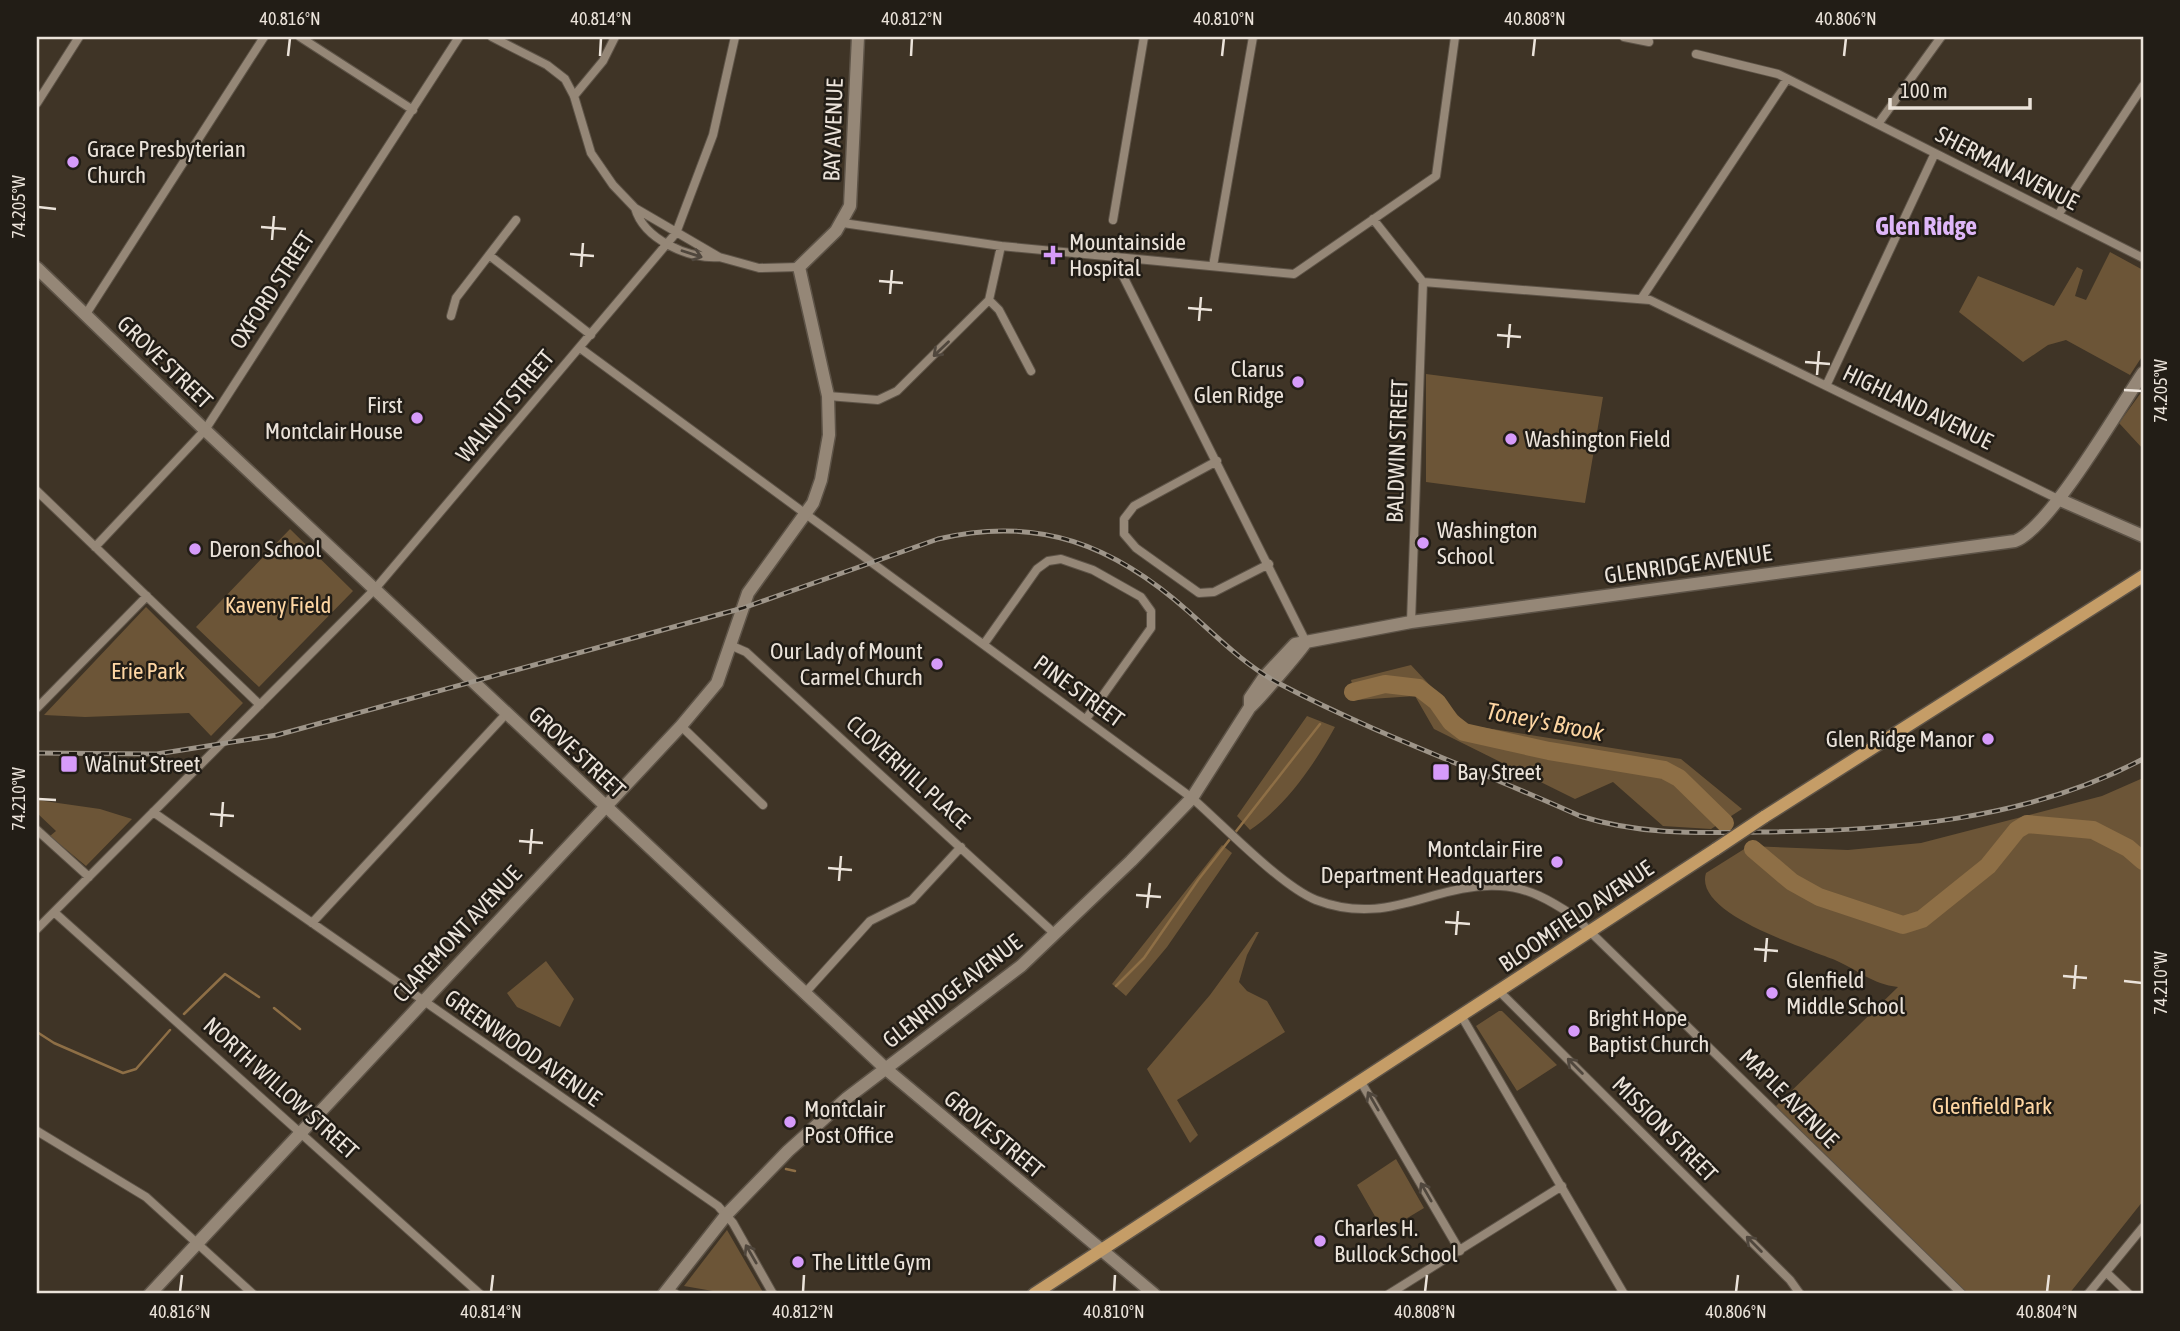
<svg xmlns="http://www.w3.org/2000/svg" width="2180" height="1331" font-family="'Asap Condensed',sans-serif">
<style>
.green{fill:#6c5537}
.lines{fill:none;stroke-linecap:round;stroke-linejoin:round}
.stream{stroke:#8e6f46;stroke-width:2.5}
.river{stroke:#8e6f46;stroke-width:18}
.street-casing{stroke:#5d5347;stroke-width:10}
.secondary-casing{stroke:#5d5347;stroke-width:15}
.primary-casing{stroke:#5d5347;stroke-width:15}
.street{stroke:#958777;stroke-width:8}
.secondary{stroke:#958777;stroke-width:12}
.primary{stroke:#c59d67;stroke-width:12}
.rail-casing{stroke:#9e9589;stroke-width:5}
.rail{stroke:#221d16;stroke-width:2.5;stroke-dasharray:8;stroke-linecap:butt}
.primary-bridge-casing{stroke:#5d5347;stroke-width:15;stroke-linecap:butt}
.primary-bridge{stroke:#c59d67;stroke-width:12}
.oneway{stroke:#50473d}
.ticks{fill:none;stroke:#ebe3da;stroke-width:2.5}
.poi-dot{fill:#d69bfa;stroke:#221d16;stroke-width:2.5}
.labels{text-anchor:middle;stroke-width:5;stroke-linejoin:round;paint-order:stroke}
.street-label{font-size:23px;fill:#ebe3da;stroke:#221d16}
.poi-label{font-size:23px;fill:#ebe3da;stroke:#221d16;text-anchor:start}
.park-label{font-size:23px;fill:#ffd7a4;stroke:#221d16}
.water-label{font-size:24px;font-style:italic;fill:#fdd5a2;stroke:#221d16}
.quarter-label{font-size:26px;font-weight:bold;fill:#deb6f8;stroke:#221d16}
.neatline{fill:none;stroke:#ebe3da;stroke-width:2.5}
.ticks-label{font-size:18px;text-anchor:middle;fill:#ebe3da}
</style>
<rect width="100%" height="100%" fill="#3f3426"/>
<path class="green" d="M2110 252 2143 270V355L2130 375 2066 340 2048 345 2023 362 1959 312 1978 276 2054 306 2077 267 2083 270 2075 296 2086 300Z
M1426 374 1603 397 1585 503 1426 482Z
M2143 390V449L2119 423Z
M290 529 353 591 259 687 196 627Z
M146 607 243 703 211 736 189 713 85 717 44 715Z
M1411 665 1467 725 1681 759 1742 809 1711 829 1663 826 1613 782 1575 799 1434 729 1415 696 1356 700 1351 680Z
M1307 716 1335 727C1314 765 1286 806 1250 830L1237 816Z
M2143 778V1201L2069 1294H1966L1775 1107 1898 987C1872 984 1858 970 1835 960 1806 948 1693 914 1706 873L1749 846 1848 850 1921 843 2102 796Z
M37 800 100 809 132 819 86 866 50 836 56 831 37 813Z
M1222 845 1232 853 1167 947 1126 996 1112 984Z
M1256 932H1259L1247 955 1239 982 1247 991 1267 1001 1285 1032 1177 1100 1198 1135 1190 1143 1147 1069 1210 995Z
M546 961 574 999 560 1027 517 1007 507 993Z
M1499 1011H1502L1557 1065 1517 1091 1476 1026Z
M1396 1159 1424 1208 1384 1232 1357 1185Z
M727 1230 764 1294H730L684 1286Z"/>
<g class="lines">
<path class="stream" d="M1116 986 1144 958 1198 880 1320 724
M274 1008 300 1029
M184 1014 225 974 259 997
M37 1032 54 1043 123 1073 136 1069 170 1030
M786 1169 795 1171"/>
<path class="river" d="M1353 692 1385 684 1419 688 1437 702 1451 722 1464 732 1549 751 1664 770 1679 778 1725 823
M1753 849 1792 882 1819 897 1903 925 1922 919 1988 866 2017 830 2027 824 2093 830 2128 848 2143 861"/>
<g class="street-casing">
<path id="street" d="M300 37 413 110
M492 37 547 65 565 79 574 96 591 153 613 185 635 208 719 257 759 268 799 267
M1624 37 1649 42
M1696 54 1778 74 2143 258
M574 96 603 61 615 37
M37 103 79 37
M1878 124 1941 37
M635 208C644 240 689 259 719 257
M2058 215 2143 86
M1373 219 1423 282 1650 300 2058 499
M1113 220 1144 37
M843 223 1001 246 1294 274 1436 176 1455 37
M489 255 591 335
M1120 258 1121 272 1306 642
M1213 266 1253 37
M1641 299 1787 79
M989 300 999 310 1031 371
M86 314 264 37
M451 316 456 298 516 220
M580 348 1192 798C1223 825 1281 886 1316 900 1390 928 1433 882 1500 886 1528 887 1551 901 1574 916L1962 1294
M1826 386 1935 153
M828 396 878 400 897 391 989 300 1001 246
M1217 461 1134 506 1124 519V534L1136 548 1199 593 1214 592 1269 564
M37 491 260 705
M95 547 205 430 459 37
M1411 622 1423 282
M984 644 1037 569 1048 561 1061 559 1093 570 1141 597 1151 611V628L1086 719
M730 645 746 652 1055 934
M37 708 147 596
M681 726 763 805
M153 812 718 1206 733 1223 773 1294
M37 830 89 877
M54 912 480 1294
M312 923 506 714
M37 929 375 589 676 233 713 135 735 37
M1500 992 1790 1280 1800 1294
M805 993 870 921 912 900 961 847
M1462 1017 1624 1294
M1361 1082 1460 1251
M37 1131 146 1197 253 1294
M2106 1272 2129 1294
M667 1290 676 1294
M1389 1294 1562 1186
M2088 1294 2143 1227"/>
</g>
<g class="secondary-casing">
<path id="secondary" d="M37 268 205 430 886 1069 1154 1294
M2058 499 2143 536
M1250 707V698L1265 676 1295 644 1411 622 2015 541C2050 528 2119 408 2143 373
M150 1294 681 726 717 683 748 593 813 503 821 480 829 435 828 396 799 267 836 231 850 206 858 37
M664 1294 727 1214 788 1151 847 1098 1021 966 1131 861 1192 798 1250 707C1255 704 1301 650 1306 642"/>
</g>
<g class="primary-casing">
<path id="primary" d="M1764 817 2143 576
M1034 1294 1716 849"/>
</g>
<use href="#street" class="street"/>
<use href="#secondary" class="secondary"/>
<use href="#primary" class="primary"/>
<g class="rail-casing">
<path id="rail" d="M37 753 157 754 277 735 743 608 938 539C1038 515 1114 545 1189 612 1218 638 1246 666 1280 684 1377 735 1481 771 1580 816 1640 835 1697 833 1759 832 1890 831 2026 821 2143 759"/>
</g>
<use href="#rail" class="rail"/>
<g class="primary-bridge-casing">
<path id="primary-bridge" d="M1716 849 1764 817"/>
</g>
<use href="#primary-bridge" class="primary-bridge"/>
</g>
<defs><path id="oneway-shaft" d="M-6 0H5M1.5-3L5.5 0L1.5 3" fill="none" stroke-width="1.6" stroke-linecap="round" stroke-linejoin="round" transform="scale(1.75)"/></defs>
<g class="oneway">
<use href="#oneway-shaft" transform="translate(692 254) rotate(18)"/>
<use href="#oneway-shaft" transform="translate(941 349) rotate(136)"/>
<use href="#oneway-shaft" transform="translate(1575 1066) rotate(-135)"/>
<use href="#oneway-shaft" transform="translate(1373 1101) rotate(-120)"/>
<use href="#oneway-shaft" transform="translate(1426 1192) rotate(-120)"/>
<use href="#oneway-shaft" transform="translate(1754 1244) rotate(-135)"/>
<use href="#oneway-shaft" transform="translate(751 1254) rotate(-120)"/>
</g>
<path class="ticks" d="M288 56 290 38M600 56 601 38M911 56 912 38M1222 56 1224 38M1533 56 1535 38M1844 56 1846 38M38 207 56 209M261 227 286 229M272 240 274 216M570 254 594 256M581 267 583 243M879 281 903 283M890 294 892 270M1188 308 1212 310M1199 321 1201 297M1497 335 1521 337M1508 348 1510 324M1805 362 1830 364M1817 375 1819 351M2124 390 2142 391M38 799 56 800M210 814 234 816M221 827 223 802M519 841 543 843M530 854 532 829M828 868 852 870M839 881 841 856M1136 895 1161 897M1147 908 1150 883M1445 922 1470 924M1456 935 1458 911M1754 949 1778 951M1765 962 1767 938M2063 976 2087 978M2124 981 2142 983M2074 989 2076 965M180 1292 182 1275M491 1292 493 1275M803 1292 804 1275M1114 1292 1115 1275M1425 1292 1427 1275M1736 1292 1738 1275M2047 1292 2049 1275"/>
<g class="poi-dot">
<circle cx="73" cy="162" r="7"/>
<path d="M1049.5 244.5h7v7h7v7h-7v7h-7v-7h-7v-7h7z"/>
<circle cx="1298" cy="382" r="7"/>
<circle cx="417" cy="418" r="7"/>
<circle cx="1511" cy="439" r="7"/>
<circle cx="1423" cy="543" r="7"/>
<circle cx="195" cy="549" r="7"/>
<circle cx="937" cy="664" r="7"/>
<circle cx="1988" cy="739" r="7"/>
<rect x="60" y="755" width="18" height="18" rx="3.5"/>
<rect x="1432" y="763" width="18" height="18" rx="3.5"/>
<circle cx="1557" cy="862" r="7"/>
<circle cx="1772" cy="993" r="7"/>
<circle cx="1574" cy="1031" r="7"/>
<circle cx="790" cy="1122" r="7"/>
<circle cx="1320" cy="1241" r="7"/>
<circle cx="798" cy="1262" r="7"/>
</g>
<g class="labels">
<g class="street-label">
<text transform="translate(833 130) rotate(-88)" y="8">BAY AVENUE</text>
<text transform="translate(2007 168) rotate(27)" y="8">SHERMAN AVENUE</text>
<text transform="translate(272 290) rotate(-57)" y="8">OXFORD STREET</text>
<text transform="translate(165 362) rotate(44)" y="8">GROVE STREET</text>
<text transform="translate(505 406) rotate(-50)" y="8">WALNUT STREET</text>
<text transform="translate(1918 407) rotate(26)" y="8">HIGHLAND AVENUE</text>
<text transform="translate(1397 451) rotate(-88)" y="8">BALDWIN STREET</text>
<text transform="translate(1688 564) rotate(-8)" y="8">GLENRIDGE AVENUE</text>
<text transform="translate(1079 691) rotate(36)" y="8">PINE STREET</text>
<text transform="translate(577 752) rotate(43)" y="8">GROVE STREET</text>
<text transform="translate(908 772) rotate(42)" y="8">CLOVERHILL PLACE</text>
<text transform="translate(1576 916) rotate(-34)" y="8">BLOOMFIELD AVENUE</text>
<text transform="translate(457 934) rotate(-47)" y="8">CLAREMONT AVENUE</text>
<text transform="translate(952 991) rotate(-38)" y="8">GLENRIDGE AVENUE</text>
<text transform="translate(523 1048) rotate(35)" y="8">GREENWOOD AVENUE</text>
<text transform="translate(281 1088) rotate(42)" y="8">NORTH WILLOW STREET</text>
<text transform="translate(1789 1098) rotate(45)" y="8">MAPLE AVENUE</text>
<text transform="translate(1665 1129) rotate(45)" y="8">MISSION STREET</text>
<text transform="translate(994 1134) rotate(40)" y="8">GROVE STREET</text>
</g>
<g class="poi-label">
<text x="87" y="157">Grace Presbyterian<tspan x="87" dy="26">Church</tspan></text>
<text x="1069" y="250">Mountainside<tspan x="1069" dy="26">Hospital</tspan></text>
<text x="1284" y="377" text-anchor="end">Clarus<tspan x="1284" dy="26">Glen Ridge</tspan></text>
<text x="403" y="413" text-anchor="end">First<tspan x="403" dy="26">Montclair House</tspan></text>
<text x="1525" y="447">Washington Field</text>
<text x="1437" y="538">Washington<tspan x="1437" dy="26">School</tspan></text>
<text x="209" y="557">Deron School</text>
<text x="923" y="659" text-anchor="end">Our Lady of Mount<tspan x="923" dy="26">Carmel Church</tspan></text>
<text x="1974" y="747" text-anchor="end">Glen Ridge Manor</text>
<text x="85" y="772">Walnut Street</text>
<text x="1457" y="780">Bay Street</text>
<text x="1543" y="857" text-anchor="end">Montclair Fire<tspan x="1543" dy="26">Department Headquarters</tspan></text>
<text x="1786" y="988">Glenfield<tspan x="1786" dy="26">Middle School</tspan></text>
<text x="1588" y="1026">Bright Hope<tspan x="1588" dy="26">Baptist Church</tspan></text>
<text x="804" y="1117">Montclair<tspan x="804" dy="26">Post Office</tspan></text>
<text x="1334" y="1236">Charles H.<tspan x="1334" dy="26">Bullock School</tspan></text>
<text x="812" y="1270">The Little Gym</text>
</g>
<g class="park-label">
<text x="278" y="613">Kaveny Field</text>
<text x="148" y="679">Erie Park</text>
<text x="1992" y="1114">Glenfield Park</text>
</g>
<g class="water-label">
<text transform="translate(1545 722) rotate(11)" y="8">Toney's Brook</text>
</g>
<g class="quarter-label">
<text x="1926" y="235">Glen Ridge</text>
</g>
</g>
<rect width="2180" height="1331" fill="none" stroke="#221d16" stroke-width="77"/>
<path d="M1890 98v10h140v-10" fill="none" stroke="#ebe3da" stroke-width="3.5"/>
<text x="1900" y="98" font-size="21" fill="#ebe3da" stroke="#221d16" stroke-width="5" paint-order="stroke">100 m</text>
<rect x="38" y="38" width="2104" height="1254" class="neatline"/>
<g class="ticks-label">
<text x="290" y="25">40.816°N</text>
<text x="601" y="25">40.814°N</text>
<text x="912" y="25">40.812°N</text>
<text x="1224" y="25">40.810°N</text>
<text x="1535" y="25">40.808°N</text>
<text x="1846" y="25">40.806°N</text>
<text transform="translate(19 207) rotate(-90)" y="6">74.205°W</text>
<text transform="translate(2161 391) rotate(-90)" y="6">74.205°W</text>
<text transform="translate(19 799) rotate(-90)" y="6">74.210°W</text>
<text transform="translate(2161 983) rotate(-90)" y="6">74.210°W</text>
<text x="180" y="1318">40.816°N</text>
<text x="491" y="1318">40.814°N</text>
<text x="803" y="1318">40.812°N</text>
<text x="1114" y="1318">40.810°N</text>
<text x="1425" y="1318">40.808°N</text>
<text x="1736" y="1318">40.806°N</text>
<text x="2047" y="1318">40.804°N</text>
</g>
</svg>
